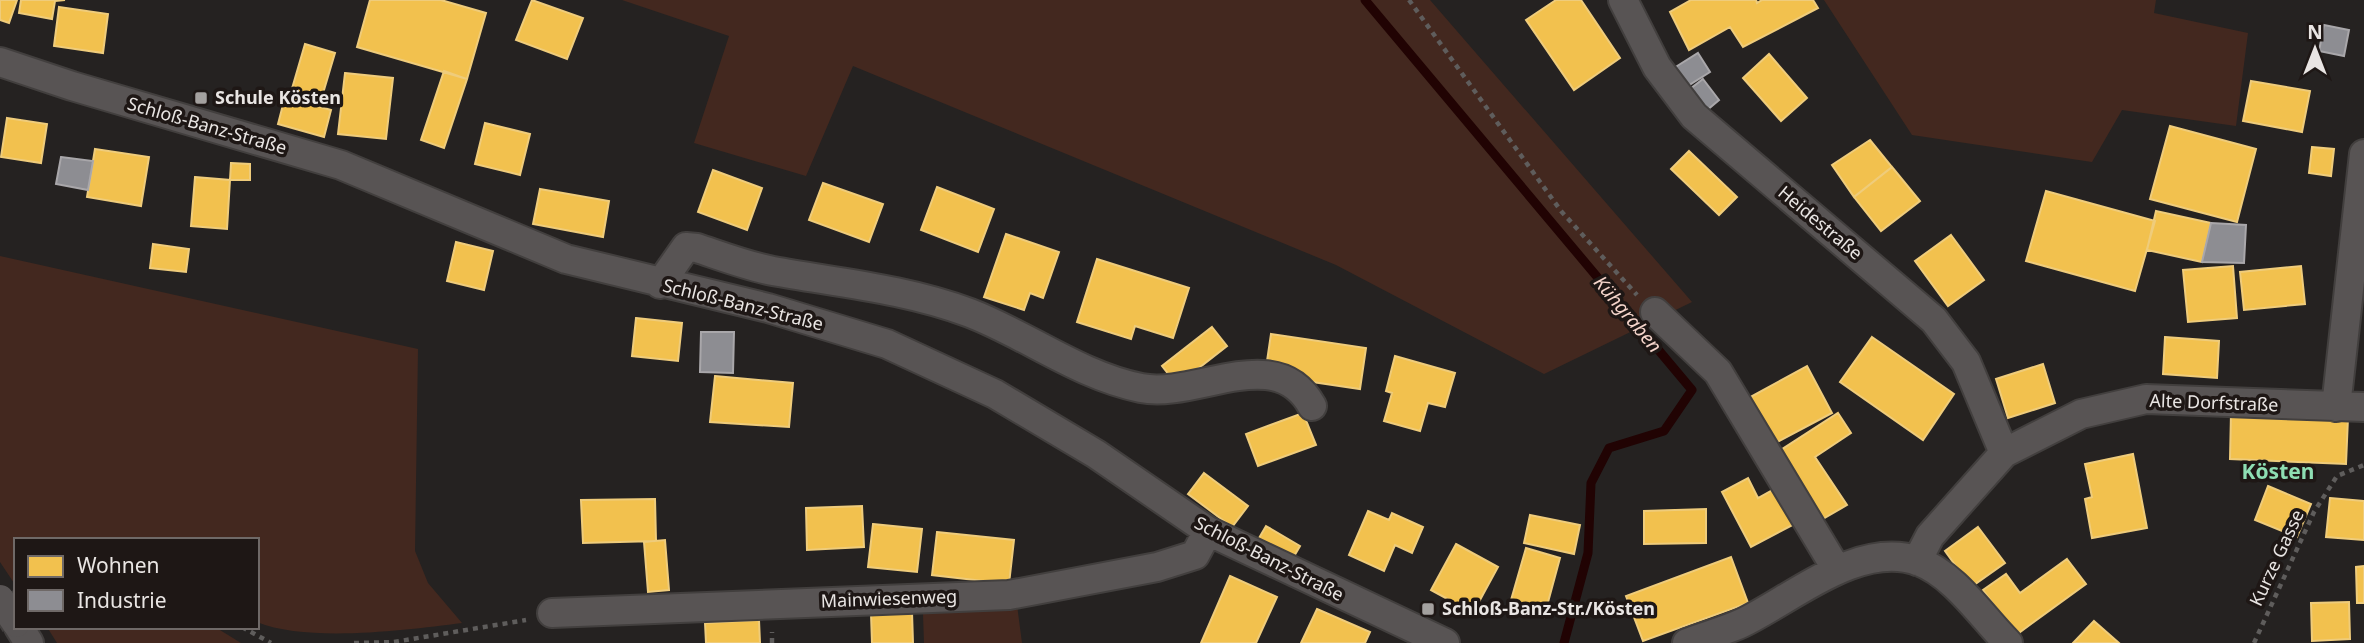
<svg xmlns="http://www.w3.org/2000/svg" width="2364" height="643" font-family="'Noto Sans',sans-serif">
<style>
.green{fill:#43281f}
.homes{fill:#f2c14e;stroke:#efcc7b;stroke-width:2}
.industry{fill:#8d8d92;stroke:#a9a7aa;stroke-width:2}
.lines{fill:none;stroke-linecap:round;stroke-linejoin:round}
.stream{stroke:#210303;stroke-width:9}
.minor-casing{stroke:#423f3e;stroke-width:32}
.path{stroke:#5f5d5c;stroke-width:4.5;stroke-dasharray:5 5;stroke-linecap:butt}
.minor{stroke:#585454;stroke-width:28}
.minor-bridge-casing{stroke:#423f3e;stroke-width:32;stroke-linecap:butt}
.minor-bridge{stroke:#585454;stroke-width:28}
.poi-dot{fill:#a4a19f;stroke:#1e1715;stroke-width:2.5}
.labels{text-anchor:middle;stroke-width:7;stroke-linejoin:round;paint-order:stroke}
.poi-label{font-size:18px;font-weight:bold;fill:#e9e5e3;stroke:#1e1715;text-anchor:start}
.street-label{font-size:18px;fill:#e9e5e3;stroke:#1e1715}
.water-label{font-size:19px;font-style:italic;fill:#f5d5cb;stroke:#1e1715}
.quarter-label{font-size:21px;font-weight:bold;fill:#8edeb3;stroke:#1e1715}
</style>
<rect width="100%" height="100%" fill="#252221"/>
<path class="green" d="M622 0H1430L1692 302 1544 374 1336 265 853 66 806 176 694 143 729 36Z
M1824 0H2156L2154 13 2248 33 2236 126 2122 110 2092 162 1912 135Z
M0 256 418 349 415 551 428 583 462 623C406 630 308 643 257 622V540H16V586L0 562Z
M1017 605 1022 643H924L923 614Z
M47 627H215L241 643H57Z"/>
<path class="homes" d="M0 0H17L9 23 0 20Z
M21 0H65L55 1 52 19 19 13Z
M370 0H441L486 13 467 79 357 47Z
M532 0 583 18 567 59 516 40Z
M1556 0H1581L1620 58 1574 90 1526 20Z
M1691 0H1756L1757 3 1762 0H1813L1818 8 1743 47 1730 27 1689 50 1670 12Z
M59 7 108 14 103 53 54 46Z
M305 44 335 53 321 100 291 92Z
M1769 54 1807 98 1781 121 1743 78Z
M444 71 467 79 444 148 421 140Z
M345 73 393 78 386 139 338 134Z
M2251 81 2310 91 2302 132 2243 121Z
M285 97 331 110 324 137 278 124Z
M7 118 47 124 41 163 1 157Z
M485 123 530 134 520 175 475 164Z
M2170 126 2256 149 2237 222 2150 199Z
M1870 140 1892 167 1854 197 1832 165Z
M2312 147 2334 149 2331 176 2309 173Z
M95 149 149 157 141 206 87 197Z
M1689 151 1737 197 1719 215 1671 169Z
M231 163 250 164V180H230Z
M1892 167 1920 201 1881 231 1854 197Z
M713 170 762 188 747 230 698 212Z
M195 177 230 180 227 229 191 226Z
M823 183 883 204 869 242 809 220Z
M937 187 994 209 978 252 921 230Z
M540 189 609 201 603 237 533 224Z
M2046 191 2155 221 2135 291 2026 261Z
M2156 211 2211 223 2202 262 2147 250Z
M1006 234 1059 252 1043 298 1030 293 1024 310 984 297Z
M1951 235 1984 280 1948 306 1915 261Z
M456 242 493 251 484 290 447 281Z
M153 244 189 249 186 272 150 268Z
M1097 259 1189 288 1173 338 1135 326 1131 339 1077 322Z
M2233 266 2237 318 2188 322 2183 270Z
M2301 266 2305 304 2244 310 2240 272Z
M636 318 682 323 678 361 632 356Z
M1212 327 1227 346 1177 385 1162 366Z
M1271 334 1366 348 1360 389 1265 375Z
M1872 337 1954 394 1923 440 1840 382Z
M2165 337 2219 341 2217 378 2163 374Z
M1395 356 1455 373 1445 407 1428 403 1420 431 1384 421 1392 393 1386 391Z
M2043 364 2055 403 2008 418 1996 379Z
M1807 366 1832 413 1770 446 1745 400Z
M715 376 793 383 789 427 710 422Z
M1303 413 1316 445 1258 466 1246 434Z
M1838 413 1851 433 1815 457 1847 505 1816 523 1776 453Z
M2231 413 2348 418 2346 464 2230 459Z
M2133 454 2147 528 2092 538 2085 499 2092 497 2085 464Z
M1204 473 1248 506 1232 527 1188 494Z
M1748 478 1758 498 1785 483 1804 519 1751 547 1722 492Z
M2268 486 2311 504 2297 537 2255 520Z
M2330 498 2364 501V540L2326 537Z
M655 499 656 541 583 543 581 500Z
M862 506 864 547 807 550 806 508Z
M1706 509V543L1644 544V511Z
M1368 511 1389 520 1392 513 1423 527 1412 553 1395 545 1384 571 1349 555Z
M1530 515 1580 525 1574 554 1524 543Z
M873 524 922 529 917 572 868 567Z
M1266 526 1300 546 1289 565 1255 545Z
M1978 527 2005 563 1971 587 1945 551Z
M937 532 1014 540 1009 584 932 575Z
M665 540 669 590 648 592 644 542Z
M1456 544 1498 567 1473 613 1431 590Z
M1526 548 1560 558 1544 617 1509 607Z
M1731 557 1748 603 1643 641 1626 596Z
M2067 559 2086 584 2016 635 1983 590 2006 574 2020 593Z
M2364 566V603H2357L2356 567Z
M1230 576 1277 597 1256 643H1201Z
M2349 602 2350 639 2312 641 2311 603Z
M1317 609 1370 632 1365 643H1301Z
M912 612 913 643H872L871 614Z
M759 620 760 643H706L705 623Z
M2094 621 2119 643H2073Z"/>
<path class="industry" d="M2324 25 2349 30 2344 56 2319 51Z
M1698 53 1710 72 1686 87 1674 68Z
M1703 79 1719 100 1706 111 1690 89Z
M61 157 93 161 88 190 56 184Z
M2211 223 2246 225 2244 263 2202 262Z
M701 332H734L733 373 700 372Z"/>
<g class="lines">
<path class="stream" d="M1365 0 1692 390 1664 431 1609 448 1591 483 1588 553 1564 643"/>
<g class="minor-casing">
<path id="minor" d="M1623 0 1657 67 1694 116 1934 320 1966 362 2004 453
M0 62 72 86 341 165 566 259 768 308 887 344 995 394 1096 454 1208 531 1445 643
M660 284 686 247 697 248C721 256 747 266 773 271 840 283 906 289 970 313 1027 335 1080 376 1141 388 1197 399 1276 341 1312 406
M1655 312 1718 372 1837 570
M2336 407 2364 154
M1917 561 1930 536 2004 453 2081 414 2146 399 2364 407
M552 613 1009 595 1157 567 1195 555 1208 531
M19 627 29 643
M1687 643C1705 636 1725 631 1742 623 1792 599 1859 540 1918 561 1955 575 1981 616 2008 643"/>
</g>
<path class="path" d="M1409 0 1561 211 1637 295
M242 627 271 643
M354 643 394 642 526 620
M772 643V632
M2254 643 2314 512 2337 476 2364 465"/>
<use href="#minor" class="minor"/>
<g class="minor-bridge-casing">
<path id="minor-bridge" d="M0 599 16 623"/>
</g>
<use href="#minor-bridge" class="minor-bridge"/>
</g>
<g class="poi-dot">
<rect x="194" y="91" width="14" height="14" rx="3.5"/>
<rect x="1421" y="602" width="14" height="14" rx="3.5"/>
</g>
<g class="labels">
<g class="poi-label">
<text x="215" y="104">Schule Kösten</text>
<text x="1442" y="615">Schloß-Banz-Str./Kösten</text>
</g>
<g class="street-label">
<text transform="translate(207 126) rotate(16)" y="6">Schloß-Banz-Straße</text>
<text transform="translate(1820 223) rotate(40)" y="6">Heidestraße</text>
<text transform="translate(743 305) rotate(14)" y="6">Schloß-Banz-Straße</text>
<text transform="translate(2214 403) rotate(2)" y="6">Alte Dorfstraße</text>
<text transform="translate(2277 558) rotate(-65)" y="6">Kurze Gasse</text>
<text transform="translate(1269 559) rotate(27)" y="6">Schloß-Banz-Straße</text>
<text transform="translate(889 599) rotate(-2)" y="6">Mainwiesenweg</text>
</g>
<g class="water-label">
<text transform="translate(1628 314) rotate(50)" y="7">Kühgraben</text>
</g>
<g class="quarter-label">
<text x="2278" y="479">Kösten</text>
</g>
</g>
<rect x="14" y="538" width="245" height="91" fill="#1e1715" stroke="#6f6967" stroke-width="2"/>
<rect x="28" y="556" width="35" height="21" fill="#f2c14e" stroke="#6f6967" stroke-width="2"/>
<text x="77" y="573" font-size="21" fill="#e9e5e3">Wohnen</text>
<rect x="28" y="590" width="35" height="21" fill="#8d8d92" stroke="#6f6967" stroke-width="2"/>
<text x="77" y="608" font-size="21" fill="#e9e5e3">Industrie</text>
<g transform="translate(2315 49)" stroke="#1e1715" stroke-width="5" paint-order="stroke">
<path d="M0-5L12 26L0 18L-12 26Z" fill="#e9e5e3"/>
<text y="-10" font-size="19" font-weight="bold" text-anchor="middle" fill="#e9e5e3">N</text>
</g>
</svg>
